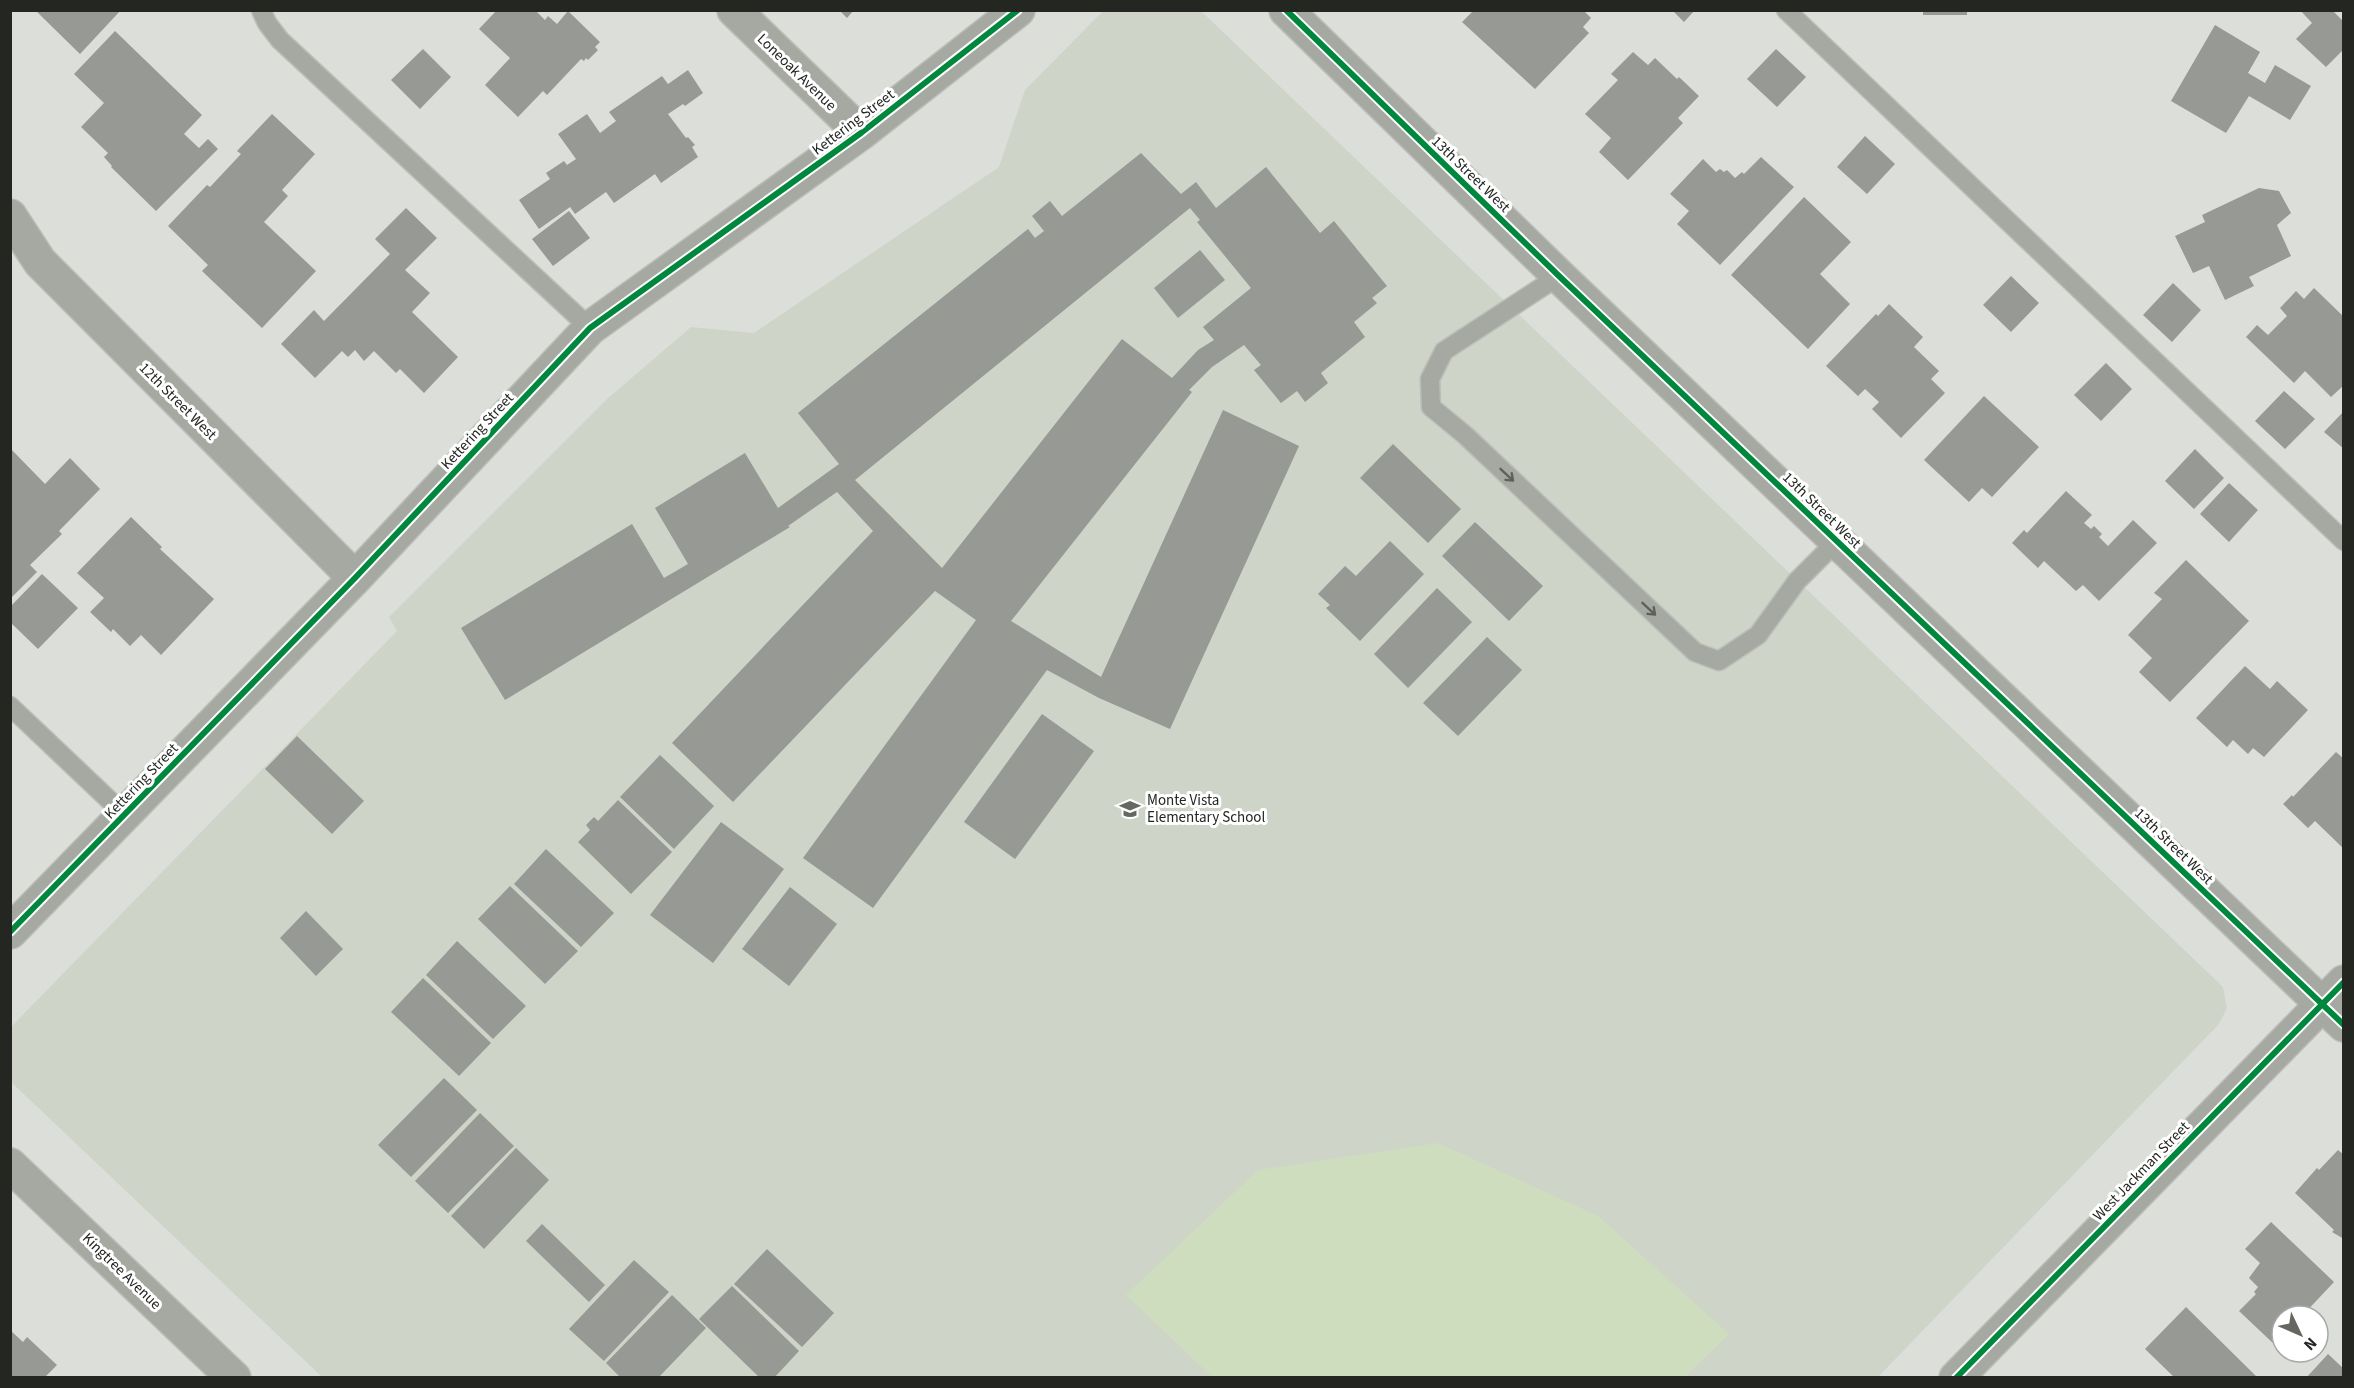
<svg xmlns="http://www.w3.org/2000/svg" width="2354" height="1388" font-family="'Source Sans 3',sans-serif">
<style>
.built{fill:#ced4c7}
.pitch{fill:#cfddbf}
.building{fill:#969994;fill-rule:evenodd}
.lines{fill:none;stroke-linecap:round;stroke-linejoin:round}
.lane-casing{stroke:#bbbdb9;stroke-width:21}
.street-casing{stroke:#bbbdb9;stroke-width:36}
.lane{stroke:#a5a9a1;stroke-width:18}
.street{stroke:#a5a9a1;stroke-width:33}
.cycleway-casing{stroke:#fff;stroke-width:10}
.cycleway{stroke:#00873e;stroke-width:6}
.oneway{stroke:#5e615b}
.labels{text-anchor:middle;stroke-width:6;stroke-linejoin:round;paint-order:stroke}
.street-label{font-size:15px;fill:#242622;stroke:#fff}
.poi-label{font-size:15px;fill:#242622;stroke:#fff;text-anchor:start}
</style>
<rect width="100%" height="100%" fill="#dcdfd9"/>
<path class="built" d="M1104 10 1201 11 2223 987 2227 1008 2219 1024 1877 1378 322 1377 11 1082 10 1028 397 631 389 617 607 399 691 327 754 333 999 167 1025 90Z"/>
<path class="pitch" d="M1438 1143 1598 1216 1729 1334 1685 1377H1212L1126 1295 1258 1170Z"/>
<path class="building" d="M35 10H121L80 54Z
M497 10H535L545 20 548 16 557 24 568 11 600 42 595 47 598 50 588 60 586 58 584 61 581 59 547 95 543 91 518 117 485 85 510 58 479 29Z
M839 10H854L847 18Z
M1474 10H1583L1591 18 1583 27 1589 33 1535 89 1462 22Z
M1672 10H1695L1684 22Z
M1923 10H1967V15H1923Z
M2300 10H2332L2344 22V49L2326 67 2296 39 2312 23Z
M2215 25 2260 52 2248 73 2265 83 2275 65 2311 86 2290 120 2249 96 2226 133 2171 101Z
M115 31 202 115 184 134 199 148 208 139 218 149 156 211 111 167 112 166 104 157 108 153 81 127 104 103 74 74Z
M423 49 451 77 420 109 391 80Z
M1776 49 1806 77 1777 107 1747 79Z
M1633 52 1648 65 1655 58 1677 79 1679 77 1699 96 1678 118 1683 123 1628 180 1599 152 1611 138 1585 114 1618 80 1611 74Z
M688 70 703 93 685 106 683 104 668 114 686 138 688 137 695 145 692 147 698 157 661 183 655 174 614 203 606 192 575 214 570 207 539 229 519 200 550 179 546 173 564 161 567 165 576 159 558 134 587 114 600 133 616 121 609 112 662 76 668 84Z
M272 114 315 154 282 190 288 196 264 222 316 271 262 328 202 271 208 265 168 226 207 185 210 187 241 154 237 151Z
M1865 136 1895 164 1867 194 1837 167Z
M1141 153 1181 194 1196 182 1216 208 1266 167 1320 233 1334 221 1387 286 1372 298 1377 303 1354 322 1365 337 1321 373 1328 383 1305 402 1297 391 1281 403 1254 370 1261 365 1244 345 1212 367 1189 390 1192 392 1011 621 1101 677 1223 410 1299 446 1170 729 1099 698 1047 670 873 908 803 858 976 620 935 591 733 802 672 743 873 531 837 492 788 526 790 527 505 700 461 628 632 524 664 578 688 564 655 508 745 453 778 508 839 464 798 413 1028 229 1035 238 1044 231 1032 216 1050 201 1062 216ZM1190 208 1200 220 1197 222 1251 288 1203 327 1214 340 1198 350 1172 378 1122 339 942 568 855 480Z
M1761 157 1794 187 1720 265 1677 224 1689 211 1670 194 1703 159 1716 172 1720 169 1724 172 1727 170 1735 178 1742 172 1744 174Z
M2259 188 2279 191 2291 213 2277 225 2291 256 2249 277 2254 286 2225 300 2209 266 2193 273 2175 236 2205 222 2202 215Z
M1804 197 1851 242 1820 274 1850 304 1808 349 1731 275Z
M406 208 437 238 405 270 430 293 412 312 458 357 424 393 400 369 396 373 374 351 364 361 355 350 348 357 342 351 315 378 281 344 314 310 324 321 390 254 375 239Z
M569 211 590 238 553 266 532 239Z
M1200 250 1225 280 1178 318 1154 288Z
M2011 276 2039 303 2011 332 1983 305Z
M2173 283 2201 310 2172 342 2143 315Z
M2314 288 2344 317V385L2331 397 2305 371 2294 383 2246 337 2257 325 2268 335 2287 316 2280 308 2296 291 2304 299Z
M1889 304 1923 337 1914 347 1939 371 1931 379 1945 393 1901 438 1872 409 1879 402 1865 389 1858 396 1826 366 1876 314 1878 316Z
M2106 363 2132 389 2101 421 2074 395Z
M2284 391 2315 419 2285 449 2255 421Z
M1984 396 2039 447 1992 497 1982 488 1969 502 1924 460Z
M2344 411V449L2324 432Z
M1393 444 1461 509 1428 543 1360 478Z
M10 448 45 484 70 458 100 489 59 531 62 534 30 565 37 572 10 599Z
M2195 449 2224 478 2194 509 2165 481Z
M2229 483 2258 510 2229 542 2200 514Z
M2066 491 2092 515 2084 523 2091 529 2094 526 2102 534 2099 537 2108 546 2133 520 2157 543 2099 601 2083 585 2076 591 2044 561 2038 568 2012 543 2024 530 2027 533Z
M131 517 162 547 160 549 214 599 161 655 141 635 130 646 113 629 111 632 90 612 104 598 77 573Z
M1475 522 1543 586 1509 621 1442 556Z
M1390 541 1424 574 1360 641 1326 608 1330 605 1318 594 1345 566 1356 576Z
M2186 560 2249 621 2170 702 2139 672 2152 658 2128 635 2162 599 2154 593Z
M42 574 78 608 38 649 10 622V607Z
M1437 588 1472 622 1408 688 1374 654Z
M1487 637 1522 670 1458 736 1423 703Z
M2245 666 2270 689 2277 681 2308 710 2264 757 2253 748 2248 754 2233 740 2227 747 2196 718Z
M1042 714 1094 751 1015 859 964 822Z
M297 736 364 801 332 834 265 769Z
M2336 752 2344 759V849L2315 821 2308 828 2283 804 2292 795 2293 797Z
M660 755 714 806 674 849 620 797Z
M618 800 672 852 631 894 578 842 590 830 586 825 594 817 598 821Z
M721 822 784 869 713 963 650 915Z
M546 849 614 913 581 947 514 884Z
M510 886 578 951 545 984 478 919Z
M790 887 837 924 789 986 742 949Z
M306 911 343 949 316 976 280 938Z
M457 941 526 1006 493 1039 426 975Z
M423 978 491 1043 459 1076 391 1012Z
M444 1078 477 1110 411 1177 378 1145Z
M480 1113 514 1146 448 1213 415 1181Z
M516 1148 549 1180 484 1249 451 1216Z
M2338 1150 2344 1155V1239L2332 1232 2334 1230 2295 1193 2317 1168 2319 1170Z
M2271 1222 2334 1282 2302 1316H2282V1337L2275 1345 2239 1311 2256 1294 2254 1292 2258 1287 2249 1278 2260 1263 2245 1249Z
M542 1224 605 1285 589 1302 526 1241Z
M767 1249 834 1313 802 1347 734 1284Z
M634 1260 669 1292 604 1361 569 1329Z
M732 1286 799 1351 774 1378H760L699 1319Z
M672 1295 706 1328 658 1378H621L606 1363Z
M2186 1307 2258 1378H2175L2145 1349Z
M10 1330 23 1342 27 1337 57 1365 44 1378H10Z
M2328 1354 2344 1369V1378H2306Z"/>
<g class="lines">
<g class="lane-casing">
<path id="lane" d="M261 10 267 23 280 40 590 328
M1786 10 2344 541
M1559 276 1444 351 1430 379 1431 407 1465 435 1695 652 1719 661 1758 635 1797 581 1837 541
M10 706 125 815"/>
</g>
<g class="street-casing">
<path id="street" d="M734 10 861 133
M1286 10 1559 276 2344 1025
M10 216 40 262 355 578
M10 932 355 578 590 328 861 133 1018 10
M10 1165 234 1378
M1956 1378 2344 982"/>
</g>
<use href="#lane" class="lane"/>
<use href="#street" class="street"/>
<g class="cycleway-casing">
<path id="cycleway" d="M1286 10 1559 276 2344 1025
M10 932 355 578 590 328 861 133 1018 10
M1956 1378 2344 982"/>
</g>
<use href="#cycleway" class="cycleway"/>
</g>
<defs><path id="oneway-shaft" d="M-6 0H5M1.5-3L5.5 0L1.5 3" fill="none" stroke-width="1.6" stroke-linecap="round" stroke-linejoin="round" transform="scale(1.5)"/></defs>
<g class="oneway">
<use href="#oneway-shaft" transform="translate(1507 475) rotate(43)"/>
<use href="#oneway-shaft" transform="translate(1649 609) rotate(43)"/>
</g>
<defs>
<g id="school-bare" transform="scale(1.62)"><path d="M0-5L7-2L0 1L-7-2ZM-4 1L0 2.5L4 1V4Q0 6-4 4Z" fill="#646762" stroke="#fff" stroke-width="2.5" paint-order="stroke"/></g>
</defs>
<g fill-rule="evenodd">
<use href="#school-bare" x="1130" y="809"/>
</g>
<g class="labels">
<g class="street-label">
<text transform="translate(797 72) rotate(44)" y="5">Loneoak Avenue</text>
<text transform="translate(853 122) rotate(-37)" y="5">Kettering Street</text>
<text transform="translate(1471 174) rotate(44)" y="5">13th Street West</text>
<text transform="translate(178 401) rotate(45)" y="5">12th Street West</text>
<text transform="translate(477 431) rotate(-47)" y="5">Kettering Street</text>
<text transform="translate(1822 510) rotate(44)" y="5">13th Street West</text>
<text transform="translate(141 781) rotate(-46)" y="5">Kettering Street</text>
<text transform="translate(2174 846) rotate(44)" y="5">13th Street West</text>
<text transform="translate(2141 1171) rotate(-46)" y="5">West Jackman Street</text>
<text transform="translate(122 1271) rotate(44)" y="5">Kingtree Avenue</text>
</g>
<g class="poi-label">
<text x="1147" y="805">Monte Vista<tspan x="1147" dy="17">Elementary School</tspan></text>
</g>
</g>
<rect width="2354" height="1388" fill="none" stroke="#242622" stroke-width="24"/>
<g transform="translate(2300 1334) rotate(134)"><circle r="28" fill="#ffffff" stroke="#a7a8a7" stroke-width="1.5"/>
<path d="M0-4.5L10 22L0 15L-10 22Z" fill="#646762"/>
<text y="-9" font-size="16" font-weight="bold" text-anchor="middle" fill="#242622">N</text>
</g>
</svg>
